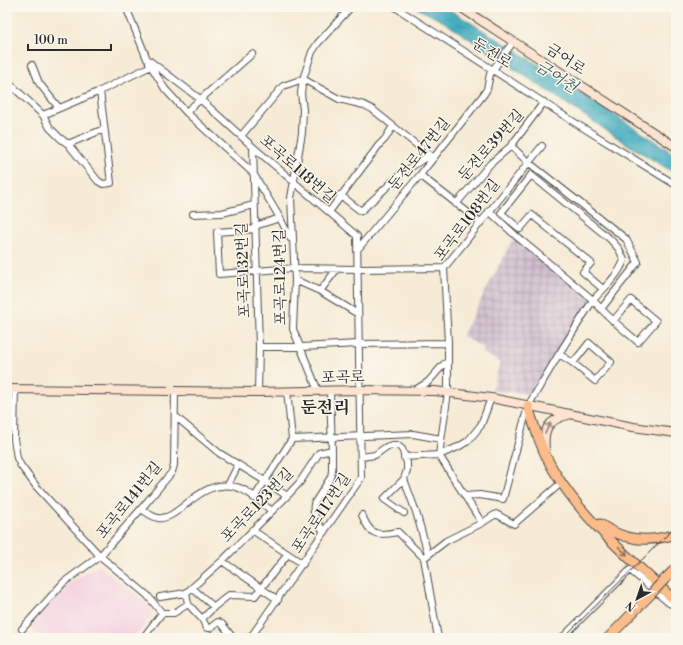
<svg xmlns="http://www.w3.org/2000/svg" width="683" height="645" font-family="'Libre Bodoni','Noto Serif KR',serif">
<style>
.built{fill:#f3cfdf}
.industrial{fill:url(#industrial-grid)}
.water{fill:url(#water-ripples);stroke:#356b74}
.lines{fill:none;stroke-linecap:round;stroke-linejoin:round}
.street-casing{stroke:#494845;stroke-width:8}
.secondary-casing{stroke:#494845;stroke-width:10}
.primary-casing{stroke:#494845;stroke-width:11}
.street{stroke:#fff;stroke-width:6}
.secondary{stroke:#fde4d1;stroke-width:8}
.primary{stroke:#fabc8b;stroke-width:9}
.tram{stroke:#2b2b2b;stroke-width:1}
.primary-bridge-casing{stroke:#494845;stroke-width:11;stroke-linecap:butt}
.primary-bridge{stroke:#fabc8b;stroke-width:9}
.oneway{stroke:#94887e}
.oneway2{stroke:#886c56}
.labels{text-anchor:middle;stroke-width:3;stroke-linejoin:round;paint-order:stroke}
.street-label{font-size:15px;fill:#2b2b2b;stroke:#fbf7ec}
.water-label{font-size:16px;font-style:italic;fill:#335e66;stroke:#fbf7ec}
.quarter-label{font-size:17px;font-weight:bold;fill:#2b2b2b;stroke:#fbf7ec}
</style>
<defs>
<pattern id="industrial-grid" width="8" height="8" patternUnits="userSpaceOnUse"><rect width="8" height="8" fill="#cfbdce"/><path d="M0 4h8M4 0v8" fill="none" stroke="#a89aa7"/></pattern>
<pattern id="water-ripples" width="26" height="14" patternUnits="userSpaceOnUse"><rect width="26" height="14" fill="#3fabbe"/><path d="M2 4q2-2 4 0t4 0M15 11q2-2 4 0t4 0" fill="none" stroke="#358b9b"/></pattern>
</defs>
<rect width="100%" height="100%" fill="#fbf7ec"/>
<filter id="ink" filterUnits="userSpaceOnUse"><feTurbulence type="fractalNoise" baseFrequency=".025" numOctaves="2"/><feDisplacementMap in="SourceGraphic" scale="8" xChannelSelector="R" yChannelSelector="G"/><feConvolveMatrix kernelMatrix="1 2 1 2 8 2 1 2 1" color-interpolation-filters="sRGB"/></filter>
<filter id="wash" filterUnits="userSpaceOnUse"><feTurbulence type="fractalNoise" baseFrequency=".012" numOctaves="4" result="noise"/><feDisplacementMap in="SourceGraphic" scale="16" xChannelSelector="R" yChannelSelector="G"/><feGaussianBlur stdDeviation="0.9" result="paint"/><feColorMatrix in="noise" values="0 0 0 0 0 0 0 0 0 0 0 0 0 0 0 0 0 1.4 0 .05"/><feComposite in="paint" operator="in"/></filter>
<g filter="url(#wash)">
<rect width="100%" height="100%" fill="#f6ebd6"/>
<path class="built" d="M99 566 152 608 151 617 133 638H43L29 627 68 584Z"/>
<path class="industrial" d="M515 235 593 300 536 394 492 391 500 362 483 353 484 348 462 336Z"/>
<path class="water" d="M415 7H445L517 51 676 155V174L630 146 444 22Z"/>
</g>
<g filter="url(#ink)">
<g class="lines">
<g class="street-casing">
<path id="street" d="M126 7 147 59 200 99 253 147 357 236 361 478 253 634 248 638
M395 7 577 124 676 185
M149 63 165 89 186 112 253 173 280 218 290 238
M32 65 39 83 59 108
M11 85 43 115 50 128 60 138 68 144 98 181 103 184 111 183 100 91
M186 112 252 54
M43 115 100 91 151 66
M241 136 283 86 303 79 312 52 318 43 351 7
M68 144 104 129
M511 146 528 162 626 239 638 262 601 309
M253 147 259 347 258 392
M420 175 480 222
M340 195 361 211 402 173 425 158H433
M456 204 490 164 511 146 544 102
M329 212 379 145 385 139 393 126
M193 214 222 213 254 205
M255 226 280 218
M255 229 217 232 219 274 294 268 357 269 444 268
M357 250 420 175 484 94 487 89 490 74 513 42
M295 280 320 291 358 314
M603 289 583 272 591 263 532 215 520 229 501 213 531 175 610 239 619 249 624 260C619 275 604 288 593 300 606 316 623 329 638 342L656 321 631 300 613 321
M320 291 337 269
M259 347H301L358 344 448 343
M559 354 573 363 595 381 611 362 589 343 573 363
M15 389 14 439 17 458 21 466 36 486 100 556 64 582 22 629
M415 390 428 382 444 364 448 362
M318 391 293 329 295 280 291 198 302 133 303 110 301 93 303 79 339 99 364 105 372 109 433 158
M175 416 219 453 265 481 287 496
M292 439 413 434 441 439
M361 457 375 455 386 447 392 445H397L402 449 407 463V470L404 479 384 499 404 513
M404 457 439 455 458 447 468 441 481 425 491 398
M404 479 416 512 428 554
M228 485 238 465
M465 496 480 495 503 499 528 406 559 354 593 300 515 235 489 211
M254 498 292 439 287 391
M141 509C146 512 152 517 158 518 180 521 199 477 236 487 249 490 261 503 272 511
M362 515C370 536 377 536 398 532L424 558
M482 523 496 514 514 524 561 483
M252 530 303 564
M324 532C318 523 312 516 314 504L331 477 332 471V450
M222 561 278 600
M192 588 214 607
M160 597 186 593
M162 613H174L188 604
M202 619 214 607 229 595 255 596 288 554
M143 638 162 613 147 595 100 556 141 509 172 472 174 465 175 391
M233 638 222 624 218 622 210 628H207L202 619 188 604 186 593 222 561 287 496 300 482 319 453 332 450 330 391
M438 638 424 558 446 541 482 523 439 455 448 392V343L444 268 542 146
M562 638 630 570 669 603 676 606"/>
</g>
<g class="secondary-casing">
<path id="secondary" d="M460 7 676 147
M7 389 258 392 359 390 435 391 491 398 633 427 676 433
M545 450C543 430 547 420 568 415"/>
</g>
<g class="primary-casing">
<path id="primary" d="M528 406C535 429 542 451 554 471 583 520 629 557 670 596L676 600
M600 524C625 541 647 543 676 534
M664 580 676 568
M608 638 651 594"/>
</g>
<use href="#street" class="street"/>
<use href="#secondary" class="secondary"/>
<use href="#primary" class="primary"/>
<path class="tram" d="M563 638 676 526"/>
<g class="primary-bridge-casing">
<path id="primary-bridge" d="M651 594 664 580"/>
</g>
<use href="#primary-bridge" class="primary-bridge"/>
</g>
<defs><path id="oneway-shaft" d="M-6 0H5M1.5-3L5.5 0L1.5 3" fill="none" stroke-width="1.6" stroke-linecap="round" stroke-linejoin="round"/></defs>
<use class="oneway" href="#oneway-shaft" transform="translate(548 428) rotate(-61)"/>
<use class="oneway2" href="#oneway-shaft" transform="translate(623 551) rotate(44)"/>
</g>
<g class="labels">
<g class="street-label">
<text transform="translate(492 53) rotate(32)" y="5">둔전로</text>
<text transform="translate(566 59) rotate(33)" y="5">금어로</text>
<text transform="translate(491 145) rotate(-48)" y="5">둔전로39번길</text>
<text transform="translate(419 154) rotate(-51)" y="5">둔전로47번길</text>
<text transform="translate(298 169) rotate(41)" y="5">포곡로118번길</text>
<text transform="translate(467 220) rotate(-53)" y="5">포곡로108번길</text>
<text transform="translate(243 270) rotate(-92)" y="5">포곡로132번길</text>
<text transform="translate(280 277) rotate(-91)" y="5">포곡로124번길</text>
<text transform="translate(343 377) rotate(-1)" y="5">포곡로</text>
<text transform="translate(129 500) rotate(-51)" y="5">포곡로141번길</text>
<text transform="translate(257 505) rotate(-46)" y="5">포곡로123번길</text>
<text transform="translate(321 513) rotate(-56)" y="5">포곡로117번길</text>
</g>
<g class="water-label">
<text transform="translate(557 76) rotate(32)" y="6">금어천</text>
</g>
<g class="quarter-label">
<text x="325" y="413">둔전리</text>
</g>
</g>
<rect width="683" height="645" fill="none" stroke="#fbf7ec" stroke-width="24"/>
<g transform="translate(637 599) rotate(220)" stroke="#fbf7ec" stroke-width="3" paint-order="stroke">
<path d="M0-3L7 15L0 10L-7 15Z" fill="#2b2b2b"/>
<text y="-6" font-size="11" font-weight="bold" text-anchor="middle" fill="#2b2b2b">N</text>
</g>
<path d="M28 44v6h83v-6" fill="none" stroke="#2b2b2b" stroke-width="2"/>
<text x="34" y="44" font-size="12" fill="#2b2b2b" stroke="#fbf7ec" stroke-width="3" paint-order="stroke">100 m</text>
</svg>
